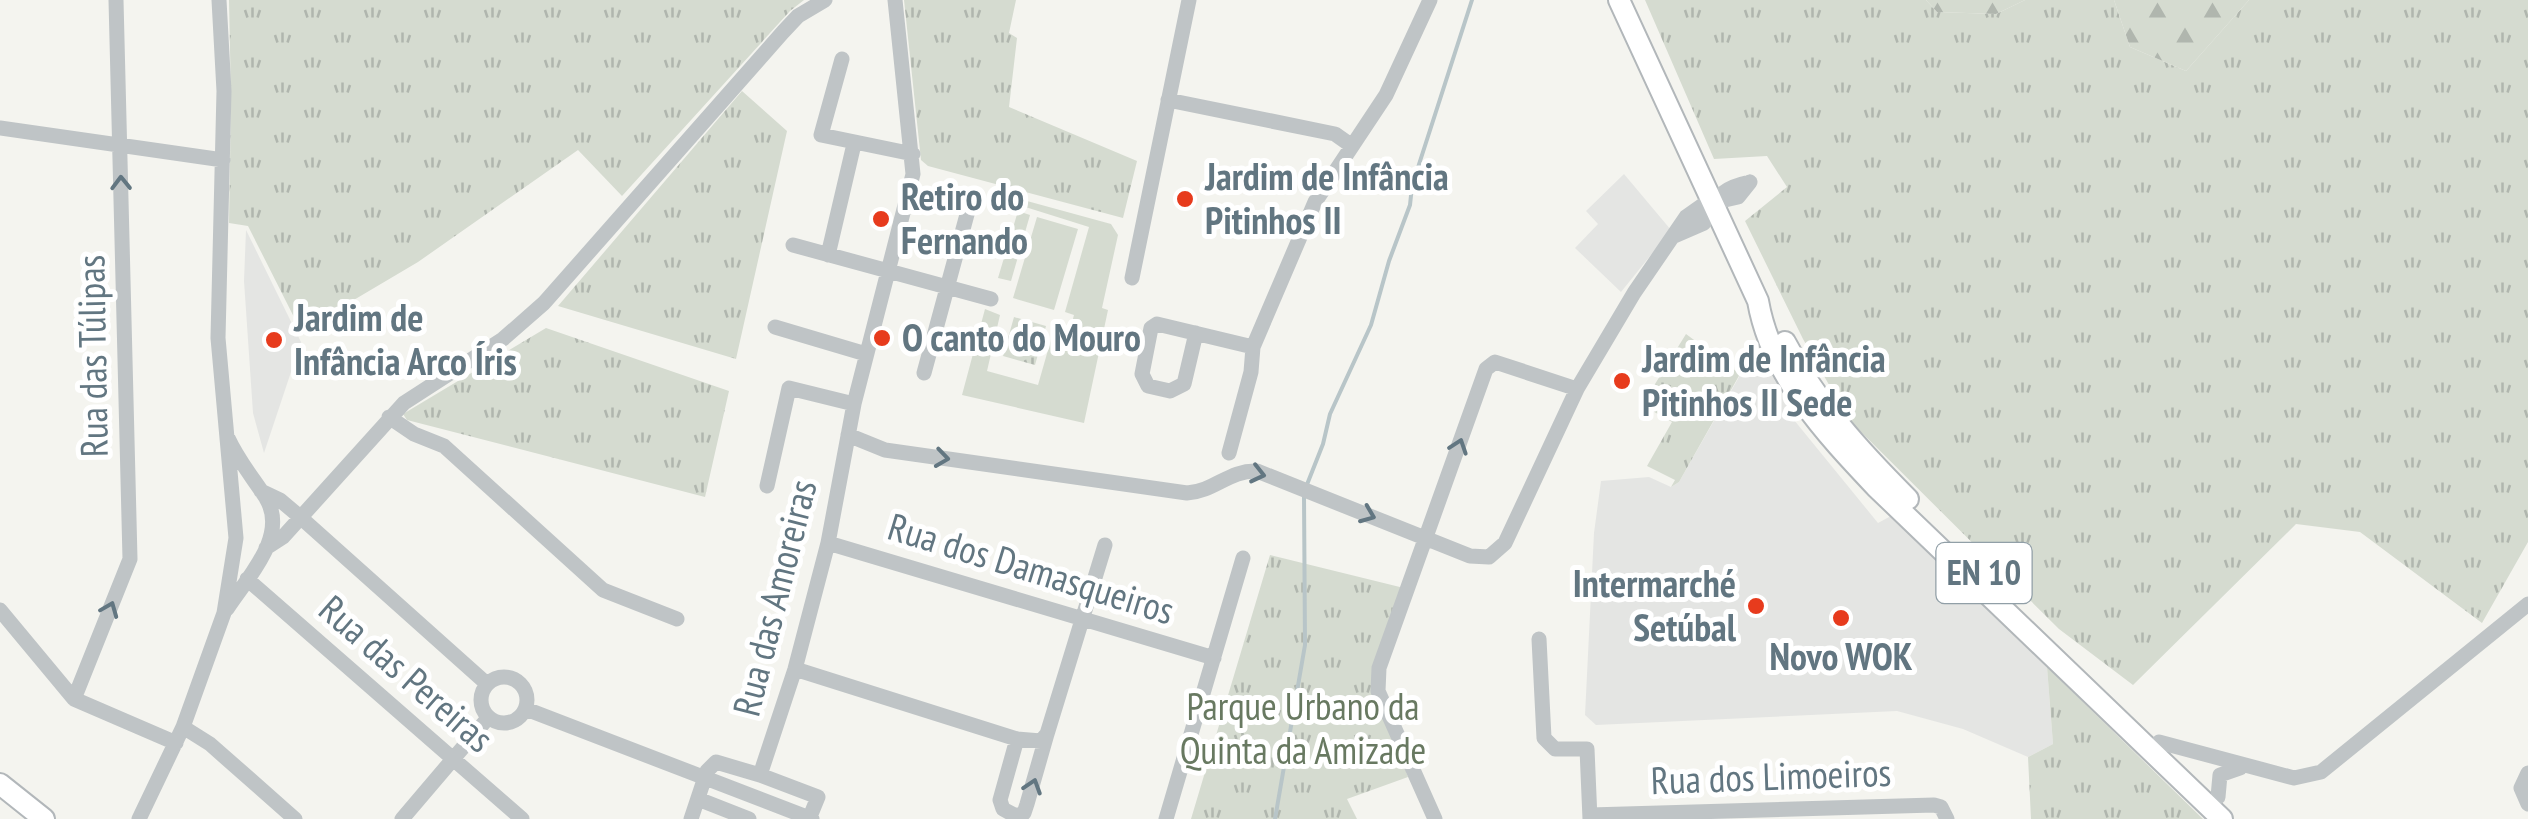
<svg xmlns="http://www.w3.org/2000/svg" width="2528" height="819" font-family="'PT Sans Narrow',sans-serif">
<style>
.built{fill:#e4e5e3}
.grass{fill:url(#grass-tufts)}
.forest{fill:url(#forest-firs)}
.garden{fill:#d5dbd0}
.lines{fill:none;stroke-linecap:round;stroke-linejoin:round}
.stream{stroke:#b8c5c8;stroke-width:4}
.major-casing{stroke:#b2b7ba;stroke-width:24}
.minor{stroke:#bfc4c6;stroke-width:15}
.major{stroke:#fff;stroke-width:20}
.oneway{stroke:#627681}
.poi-dot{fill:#e73b1d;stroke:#fff;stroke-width:4}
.labels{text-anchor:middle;stroke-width:10;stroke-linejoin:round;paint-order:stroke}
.shield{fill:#fff;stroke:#919fa7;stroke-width:2.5}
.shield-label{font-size:35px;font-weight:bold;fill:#627681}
.poi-label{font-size:38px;font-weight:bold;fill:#627681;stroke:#fff;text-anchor:start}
.street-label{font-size:38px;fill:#627681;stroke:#fff}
.park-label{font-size:38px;fill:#687961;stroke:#fff}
</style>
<defs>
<pattern id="grass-tufts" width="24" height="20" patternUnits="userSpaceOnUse" patternTransform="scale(2.5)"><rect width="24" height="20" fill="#d5dbd0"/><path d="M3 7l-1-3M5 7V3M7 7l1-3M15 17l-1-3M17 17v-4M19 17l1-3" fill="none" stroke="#b0b6ae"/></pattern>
<pattern id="forest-firs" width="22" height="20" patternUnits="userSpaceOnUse" patternTransform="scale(2.5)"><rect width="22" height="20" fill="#d5dbd0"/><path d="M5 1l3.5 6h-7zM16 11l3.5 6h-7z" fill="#b0b6ae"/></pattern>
</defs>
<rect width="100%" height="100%" fill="#f4f4ef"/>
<path class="built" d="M1624 174 1671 230 1621 292 1575 248 1598 224 1586 211Z
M246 230 301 342 264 453 253 413 244 281Z
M1759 342 1794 420 1878 523 1891 516 2047 667 2053 744 2028 757 1963 729 1897 711 1596 725 1585 715 1594 533 1601 481 1649 477 1671 487 1679 482Z"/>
<path class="grass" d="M229 0H804L790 11 622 196 578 150 418 262 347 304 303 335 248 226 229 223 231 100Z
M904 0H1016L1009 33 1017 38 1009 107 1137 161 1123 218 928 166 921 160Z
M1645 0H1926L1937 12 1996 14 2025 0H2114L2130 47 2186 71 2249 0H2528V542L2482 623 2360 532 2296 524 2133 685 2059 629 1849 420 1803 339 1745 221 1787 187 1767 156 1714 159Z
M742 91 787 131 736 359 558 306Z
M1014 317 1046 326 1035 365 1003 356Z
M546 328 729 391 705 497 407 420 403 414Z
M1686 334 1740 374 1679 482 1671 487 1675 480 1647 466 1672 422 1642 405Z
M1270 555 1408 589 1378 691 1408 777 1347 799 1357 819H1191Z
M2047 667 2203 819H2031L2028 757 2053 744Z"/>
<path class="forest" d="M1926 0H2025L1996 14 1937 12Z
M2114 0H2249L2186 71 2130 47Z"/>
<path class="garden" d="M1027 201 1111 224 1118 235 1102 308 1108 310 1084 423 962 395 985 309 1000 315 987 371 1038 385 1054 329 1069 333 1074 315 1065 312 1089 227 1019 205Z
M1018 211 1030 215 1011 281 998 278Z
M1037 217 1078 229 1054 310 1013 298Z"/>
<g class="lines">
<path class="stream" d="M1306 487 1323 444 1330 414 1371 325 1389 261 1410 205 1412 186 1472 0
M1275 819 1305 645 1304 496"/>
<g class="major-casing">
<path id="major" d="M1619 0 1758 301C1771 376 1826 434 1876 487L2222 819
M1785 342C1818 405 1858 449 1908 499
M0 784 44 819"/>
</g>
<path class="minor" d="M842 59 821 135 913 154
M1168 100 1335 134 1352 146
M0 128 223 160
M1674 236 1704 223C1719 198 1717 189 1750 182
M793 245 991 299
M828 255 854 144
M1132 278 1189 0
M775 327 866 354
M1196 333 1184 384 1170 391 1148 386 1142 374 1151 328 1157 324 1253 347
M924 373 972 196
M389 417 414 434 444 446 603 590 677 619
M848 435 885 450 1187 493C1215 491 1229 470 1257 471L1470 556 1489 557 1505 543 1577 389 1634 293 1686 217 1703 205 1738 197 1750 182
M1229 453 1251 372 1253 347 1315 202 1386 95 1430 0
M767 486 789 388 854 404
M261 491 280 500 299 516 487 684
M828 543 1214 658
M266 548 283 537 404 403 503 339 544 303 783 32 798 16 825 0
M247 579 522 819
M227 609C247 578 289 536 266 498 253 478 238 460 228 438
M0 610 74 699 176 743
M1539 639 1544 738 1555 749H1587L1590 819
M795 669 1017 739 1041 741 1047 734 1105 545
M481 700a23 23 0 1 1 46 0a23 23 0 1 1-46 0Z
M74 699 130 559 116 0
M526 709 812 819
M183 727 210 744 295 819
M1017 739 1000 800 1003 809 1016 816 1024 813 1027 804 1047 734
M2159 742 2294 778 2321 772 2528 604
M2528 773 2521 788 2528 804
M760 775 795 669 828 543 854 404 913 174 895 0
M2218 797 2220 775 2240 768
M698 799 749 819
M1590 815 1934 805 1941 807 1947 819
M139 819 183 727 224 613 236 538 218 338 224 91 219 0
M402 819 488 718
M691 819 707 771 716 762 760 775 818 797 809 819
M1166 819 1243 558
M1435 819 1378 691 1379 668 1486 369 1495 362 1577 389"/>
<use href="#major" class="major"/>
</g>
<defs><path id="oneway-chevron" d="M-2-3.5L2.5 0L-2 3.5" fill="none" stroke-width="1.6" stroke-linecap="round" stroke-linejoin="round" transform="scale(2.5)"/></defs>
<g class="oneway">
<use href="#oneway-chevron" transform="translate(121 183) rotate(-91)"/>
<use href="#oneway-chevron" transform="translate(1459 446) rotate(-71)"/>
<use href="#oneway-chevron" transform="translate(942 458) rotate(8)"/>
<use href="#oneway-chevron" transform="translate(1258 474) rotate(13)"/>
<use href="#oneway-chevron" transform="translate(1368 515) rotate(22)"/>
<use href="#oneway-chevron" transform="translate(110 609) rotate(-68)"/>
<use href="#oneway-chevron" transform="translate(1033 786) rotate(-72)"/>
</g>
<g class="poi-dot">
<circle cx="1185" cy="199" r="10"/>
<circle cx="881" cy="219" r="10"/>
<circle cx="882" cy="338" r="10"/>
<circle cx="274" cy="340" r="10"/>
<circle cx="1622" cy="381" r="10"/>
<circle cx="1756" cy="606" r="10"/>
<circle cx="1841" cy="618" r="10"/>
</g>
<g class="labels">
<rect class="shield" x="1936.5" y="543" width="95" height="60" rx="8"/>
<g class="shield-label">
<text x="1984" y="585">EN 10</text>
</g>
<g class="poi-label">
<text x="1205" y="190">Jardim de Infância<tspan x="1205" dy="44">Pitinhos II</tspan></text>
<text x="901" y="210">Retiro do<tspan x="901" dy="44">Fernando</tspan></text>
<text x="294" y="331">Jardim de<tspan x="294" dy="44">Infância Arco Íris</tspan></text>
<text x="902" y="351">O canto do Mouro</text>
<text x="1642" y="372">Jardim de Infância<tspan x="1642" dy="44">Pitinhos II Sede</tspan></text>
<text x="1736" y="597" text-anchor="end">Intermarché<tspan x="1736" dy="44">Setúbal</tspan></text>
<text x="1841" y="670" text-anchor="middle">Novo WOK</text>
</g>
<g class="street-label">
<text transform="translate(93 356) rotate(-91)" y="13">Rua das Túlipas</text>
<text transform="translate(1031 569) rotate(17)" y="13">Rua dos Damasqueiros</text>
<text transform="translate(775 598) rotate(-76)" y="13">Rua das Amoreiras</text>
<text transform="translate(406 674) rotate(41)" y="13">Rua das Pereiras</text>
<text transform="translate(1771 777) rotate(-2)" y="13">Rua dos Limoeiros</text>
</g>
<g class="park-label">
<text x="1303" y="720">Parque Urbano da<tspan x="1303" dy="44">Quinta da Amizade</tspan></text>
</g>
</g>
</svg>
